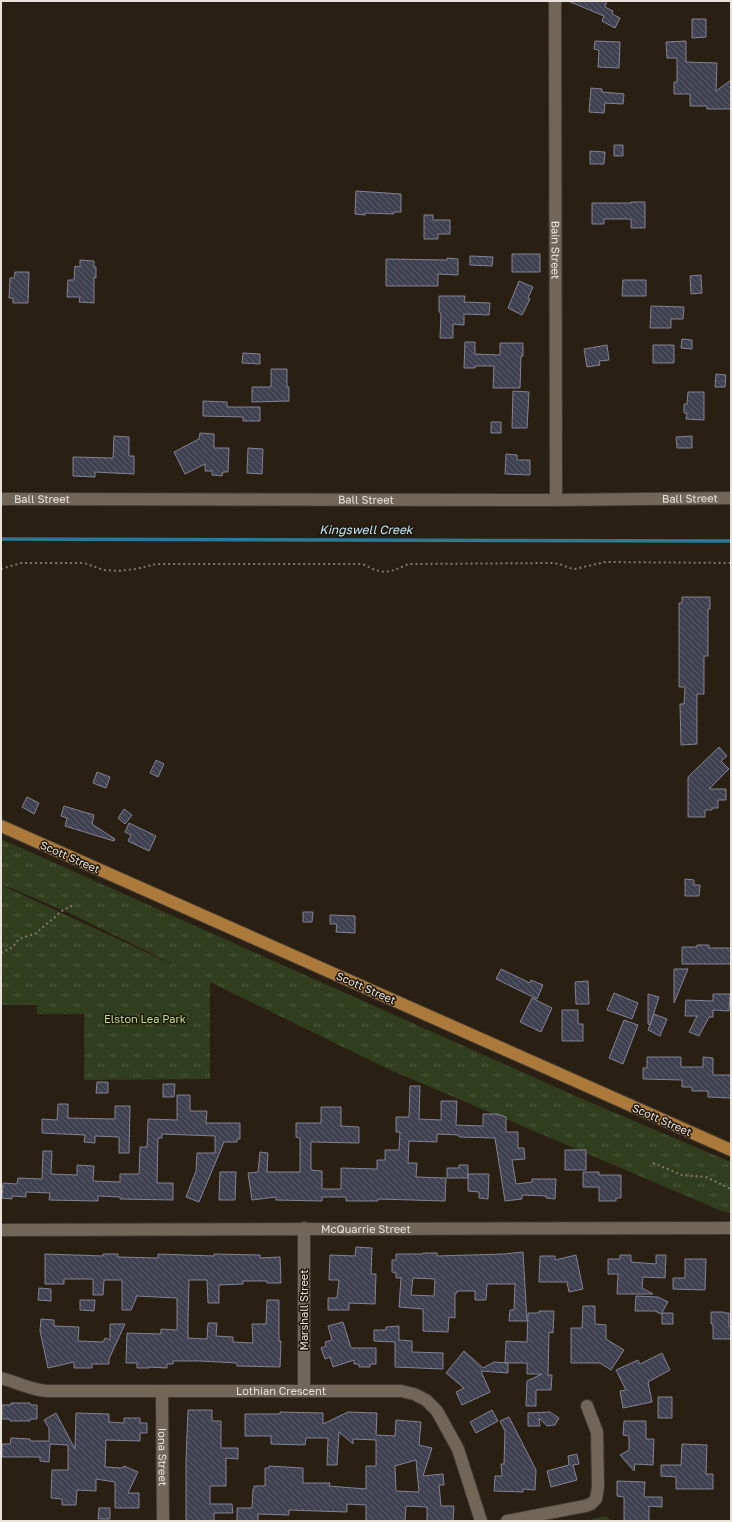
<svg xmlns="http://www.w3.org/2000/svg" width="732" height="1522" font-family="'Golos Text',sans-serif">
<style>
.grass{fill:url(#grass-tufts)}
.lines{fill:none;stroke-linecap:round;stroke-linejoin:round}
.stream{stroke:#2a7997;stroke-width:3.5}
.building{fill:url(#building-back-hatch);stroke:#828394;fill-rule:evenodd}
.minor-casing{stroke:#413932;stroke-width:14}
.major-casing{stroke:#413932;stroke-width:14}
.path{stroke:#81786e;stroke-width:2;stroke-dasharray:2 3;stroke-linecap:butt}
.minor{stroke:#726659;stroke-width:12}
.major{stroke:#ab7a3a;stroke-width:12}
.labels{text-anchor:middle;stroke-width:3;stroke-linejoin:round;paint-order:stroke}
.street-label{font-size:11px;fill:#eae3db;stroke:#1f160a}
.park-label{font-size:11px;fill:#badf89;stroke:#1f160a}
.water-label{font-size:12px;font-style:italic;fill:#bfe6f8;stroke:#1f160a}
</style>
<defs>
<pattern id="grass-tufts" width="24" height="20" patternUnits="userSpaceOnUse"><rect width="24" height="20" fill="#313e1e"/><path d="M3 7l-1-3M5 7V3M7 7l1-3M15 17l-1-3M17 17v-4M19 17l1-3" fill="none" stroke="#4f5a3e"/></pattern>
<pattern id="building-back-hatch" width="6" height="6" patternUnits="userSpaceOnUse"><rect width="6" height="6" fill="#404150"/><path d="M-1 5l2 2M0 0l6 6M5-1l2 2" fill="none" stroke="#5c5c69"/></pattern>
</defs>
<rect width="100%" height="100%" fill="#291f13"/>
<path class="grass" d="M1 839 580 1098 731 1162V1213L724 1212 388 1069 210 982V1079L84 1080V1014H37V1005H1V885L187 971 67 912 1 884Z
M606 1516 611 1521H592V1519Z"/>
<g class="lines">
<path class="stream" d="M1 539 731 541"/>
</g>
<path class="building" d="M568 1H607L605 7 613 11 612 14 620 18 615 28 602 21 604 16Z
M692 19H706V37L692 38Z
M595 41 620 42 619 68 598 67 599 50 594 49Z
M686 41V62L717 63 716 91 731 80V109H707V106H690V94H674V82H677V58H667L666 42Z
M591 88 602 89V92L624 94 623 104 605 103 604 113 589 112Z
M614 145H623V156H614Z
M590 151 605 152 604 164H590Z
M356 191 401 194V212H394V214L365 213V215L355 214Z
M631 202H645V228H631V219H604V224H592V203H631Z
M424 215H433V220H450V234H438V239H424Z
M512 254H540V272H512Z
M470 256 493 257 492 266 470 265Z
M447 258 458 259V275L438 274V286H386V259L447 260Z
M80 260 94 261V267H96V278L94 277V303L79 302 80 297H67L68 280H74L75 266 80 267Z
M15 272H29L28 303H13V298H9L10 278H14Z
M701 275 702 293 691 294 690 276Z
M623 280H646V296H622Z
M519 281 533 287 528 298 530 299 522 315 508 308Z
M439 296H465L464 302 490 303 489 315 464 314V325L453 324V338H440L441 313 439 312Z
M651 306 684 307 683 319H671V328H650Z
M682 339 692 340V349L681 348Z
M465 342H475V354L500 355V343H523V356H521L520 388H493L494 366H475V368H464Z
M607 345 609 360 599 361 600 365 587 367 584 349Z
M653 345H674V363H653Z
M243 353 260 354V364L242 363Z
M271 369H287V387H289V401L252 402V387H271Z
M716 374 726 375 725 387H715Z
M513 391 529 392 527 428H512Z
M688 392H704V420L686 419 687 413H684V404H687Z
M203 401 227 402V407H260V421H243V417L203 416Z
M491 422H501V433H491Z
M200 433 214 434V448H229L228 472H223L222 476 212 475V471H205V464L185 474 174 452 199 439Z
M114 436 129 437V456H134V474L95 472V477L73 476V457L113 458Z
M692 436V448H677L676 437Z
M248 448 263 449 262 474 247 473Z
M506 454 517 455V460H530V475L505 474Z
M682 597H710V609H708V656H704V694H697V744L681 745 680 704H684L685 687H679V603H682Z
M719 747 727 756 721 761 729 769 709 789H726V800H718V808H712V810H705V817H688V777Z
M156 760 164 764 158 777 150 773Z
M97 772 110 777 106 788 93 783Z
M27 797 39 803 34 814 22 807Z
M64 806 94 815 92 824 115 839 114 841 65 826 67 818 61 816Z
M124 809 132 815 125 824 118 818Z
M129 823 156 836 149 851 128 841 131 835 125 832Z
M685 879 694 880V885H700L699 896H685Z
M303 912H313L312 922H303Z
M330 915 355 916V933L336 932 337 924H330Z
M697 945H709V948H731V964H682V947H697Z
M501 969 530 983 531 980 543 985 537 999 496 979Z
M674 969H688L674 1003Z
M588 981 589 1004H576L575 982Z
M614 993 638 1003 632 1019 607 1010Z
M648 994 659 997 650 1025 648 1024Z
M713 994H730L729 1011 713 1010V1017H709L699 1036 689 1032 697 1016H685L686 1000 713 1001Z
M532 998 552 1008 541 1032 520 1022Z
M562 1010H578V1024H583V1041H562Z
M654 1014 667 1019 660 1036 648 1030Z
M624 1020 638 1025 623 1064 609 1058Z
M647 1057H681V1067H703V1057L713 1058V1075H731V1098L708 1097V1091H692V1087H682V1080L643 1079V1068H647Z
M97 1082H108V1093H96Z
M163 1084H175L174 1097H163Z
M410 1086H420L419 1119 441 1120V1101H457L456 1125 483 1126V1114H497L506 1117V1132H518V1148H524L525 1159 512 1160 516 1184 532 1182V1179H556L555 1199 546 1198V1196L522 1195V1199L505 1201 495 1138 459 1137V1135L437 1134V1142L409 1141 408 1163H417L416 1177 446 1178 445 1201 378 1199V1201H346V1197H322V1201L276 1200V1197L252 1200 248 1173 258 1172 260 1152 268 1153 267 1172H300V1138L296 1137V1123H321V1107H341V1126L359 1127V1143L311 1142V1170L322 1171V1189H341V1168L377 1169V1160H385V1150H399L400 1132H396V1117H409Z
M177 1095H190V1111H207L206 1123H240V1139H237V1142H224L199 1202 186 1197 196 1171 197 1153H215V1136L162 1134V1138H158L157 1183H173V1200L120 1199V1197L98 1196V1201L49 1200 50 1193 26 1192V1197L12 1196V1199L2 1198 3 1183 17 1184 18 1178 42 1179 43 1151H52L51 1174 77 1175V1165L94 1166 93 1181 120 1182V1174H139L140 1147H147L148 1119 177 1120Z
M58 1104H68V1118L115 1119V1106H130L129 1153H119V1137L95 1136V1143L84 1142 85 1135 42 1133V1119L57 1120Z
M565 1150H586V1170H565Z
M459 1165H468V1178H447V1168H459Z
M220 1172H236L235 1200H219Z
M583 1172H599V1175H621V1198H616V1201H599V1187H583Z
M468 1174H489L488 1199 479 1198V1192L468 1191Z
M356 1247 372 1248 371 1274H376L375 1304 349 1303V1310H328V1298H337L339 1280H329L330 1255 355 1256Z
M523 1252 527 1321H509L510 1310H514L515 1284H487L486 1300H475V1291H457V1293H455V1318L449 1317 448 1332 423 1331V1309L399 1307 401 1278H396V1273L392 1272V1260H396V1254H423V1253H437V1256L504 1254ZM413 1278 435 1279 434 1296 411 1295Z
M45 1254 103 1256V1254H118V1257L158 1258V1254L214 1256V1254L260 1255V1258L280 1257 281 1283H267V1281H243V1284L219 1285V1303H208L207 1280H189L188 1320V1338L207 1339 208 1323H217L216 1336 233 1337V1342L253 1343 252 1324H266L267 1300H279V1341H281L280 1367 237 1366V1363L200 1361H173V1364H167V1368L149 1367V1368H137V1363H126L127 1333 161 1334V1329L177 1330V1298L136 1296V1299L131 1310H122V1280H104L103 1295H93V1279H64V1284H45Z
M576 1255 583 1289 569 1292 567 1282H539L540 1256H555V1260Z
M620 1255H631V1262L656 1264V1255H666L665 1278 643 1277 642 1288 653 1294H617L618 1274H608V1259H620Z
M685 1259H706L705 1290 673 1289V1278H685Z
M39 1288 51 1289V1301L38 1300Z
M636 1296 658 1297 668 1302 661 1314 655 1311H635Z
M80 1300H95L94 1311 80 1310Z
M583 1306H595V1324L606 1325V1339L624 1350 611 1370 600 1363H571V1328H582Z
M539 1311H554L553 1333 549 1332 548 1375H552L551 1390H536V1406H526L527 1381 542 1374H527V1363H505L506 1341 527 1342 528 1313H539Z
M711 1312H724V1313H729V1327H731V1339H713V1324H711Z
M662 1313H673V1324H662Z
M41 1319 54 1320V1326L79 1327 78 1341 103 1342 105 1338 110 1340V1324H125L109 1359V1364H92V1368H74V1362L48 1368 40 1331Z
M343 1322 351 1348H376V1364H370V1367H359V1364H354V1360L333 1367 330 1357 325 1359 321 1348 326 1346 325 1342 332 1340 328 1326Z
M399 1326V1340L412 1341V1352L443 1353V1369L395 1367V1342L374 1341V1330H386V1327Z
M464 1351 483 1368 494 1362 508 1363V1373L481 1371 490 1392 462 1405 456 1392 464 1388 446 1373Z
M662 1353 670 1370 648 1382 652 1402 623 1408 620 1391 626 1390 616 1370 638 1360 640 1364Z
M658 1397H672V1418H658Z
M11 1403H30V1405H37V1419H30V1421H10V1419H2V1405H11Z
M188 1410H212V1421H221V1448H238V1459L226 1458V1486H210V1504H232L233 1513H214V1521H186V1460Z
M492 1410 498 1421 476 1433 470 1422Z
M280 1412 323 1413V1424L348 1412 377 1413 376 1435 395 1436 396 1420 421 1422 419 1445 432 1448 423 1476 443 1474 444 1485H439L441 1506H454L453 1521H427V1507L406 1506 405 1521H366V1505L347 1504V1512L289 1510V1515L258 1514V1521H237V1508H252L253 1489H254V1486H265V1468H269V1466L303 1468V1483H330L329 1486 366 1489V1466H376V1440L353 1439V1444L339 1432 337 1465H327L328 1438H306L305 1445 271 1444V1436H245V1414H280ZM416 1460 419 1492 396 1491 395 1466Z
M550 1412 559 1418 555 1425 547 1426 539 1418 540 1426H528V1413Z
M56 1413 75 1449 76 1413 109 1414V1422L124 1423V1418H140V1423H147V1433H140V1441L106 1440 105 1467 122 1468 124 1466 138 1472 128 1493H139V1508H115V1482L96 1479V1491L77 1490 76 1505H62V1499L51 1498 52 1470H68V1445L50 1444 49 1462 40 1461V1457H2V1444H10L11 1438 30 1439V1441H49V1428L44 1420Z
M509 1417 536 1470 535 1490 523 1489V1492L494 1491 495 1476H502L501 1464H504L505 1431 500 1421Z
M624 1421H646V1439H654L653 1465 635 1464 634 1471 620 1455 629 1450V1436L623 1435Z
M682 1444 707 1445 706 1474H713V1489H676V1477L661 1476V1465H681Z
M577 1454 579 1464 573 1465 577 1480 551 1487 547 1471 569 1465 568 1456Z
M617 1481 645 1482 644 1497H662V1507L649 1506V1521H624V1497L617 1496Z
M99 1508H110V1519H98Z"/>
<g class="lines">
<g class="minor-casing">
<g id="minor">
<path id="s1" d="M555 1 556 500"/>
<path id="s2" d="M1 499 556 500 731 498"/>
<path d="M304 1228V1391"/>
<path id="s3" d="M1 1230 731 1228"/>
<path id="s4" d="M1 1378C17 1382 30 1390 47 1391H401L414 1394 426 1400 437 1411 458 1449 481 1521"/>
<path id="s5" d="M162 1392 163 1521"/>
<path d="M507 1521 585 1506 591 1504 596 1499 598 1487 597 1432 587 1406"/>
</g>
</g>
<g class="major-casing">
<path id="major" d="M1 826 731 1150"/>
</g>
<path class="path" d="M1 569 21 563H84L104 570 118 571 136 569 156 564H361C367 565 371 569 376 570 388 575 398 568 409 564L552 563 560 564 569 568 575 569 605 562 731 563
M1 953 13 947 18 940 24 937 35 934 62 911 73 905
M653 1163 682 1175 706 1177 731 1189"/>
<use href="#minor" class="minor"/>
<use href="#major" class="major"/>
</g>
<g class="labels">
<g class="street-label">
<text dy="4" stroke="none"><textPath href="#s1" startOffset="249">Bain Street</textPath></text>
<text dy="4" stroke="none"><textPath href="#s2" startOffset="689">Ball Street</textPath></text>
<text dy="4" stroke="none"><textPath href="#s2" startOffset="41">Ball Street</textPath></text>
<text dy="4" stroke="none"><textPath href="#s2" startOffset="365">Ball Street</textPath></text>
<text transform="translate(70 857) rotate(24)" y="4">Scott Street</text>
<text transform="translate(366 988) rotate(24)" y="4">Scott Street</text>
<text transform="translate(662 1120) rotate(24)" y="4">Scott Street</text>
<text dy="4" stroke="none"><textPath href="#s3" startOffset="365">McQuarrie Street</textPath></text>
<text transform="translate(304 1310) rotate(-90)" y="4">Marshall Street</text>
<text dy="4" stroke="none"><textPath href="#s4" startOffset="282">Lothian Crescent</textPath></text>
<text dy="4" stroke="none"><textPath href="#s5" startOffset="65">Iona Street</textPath></text>
</g>
<g class="park-label">
<text x="145" y="1023">Elston Lea Park</text>
</g>
<g class="water-label">
<text x="366" y="534">Kingswell Creek</text>
</g>
</g>
<rect width="732" height="1522" fill="none" stroke="#eae3db" stroke-width="4"/>
</svg>
